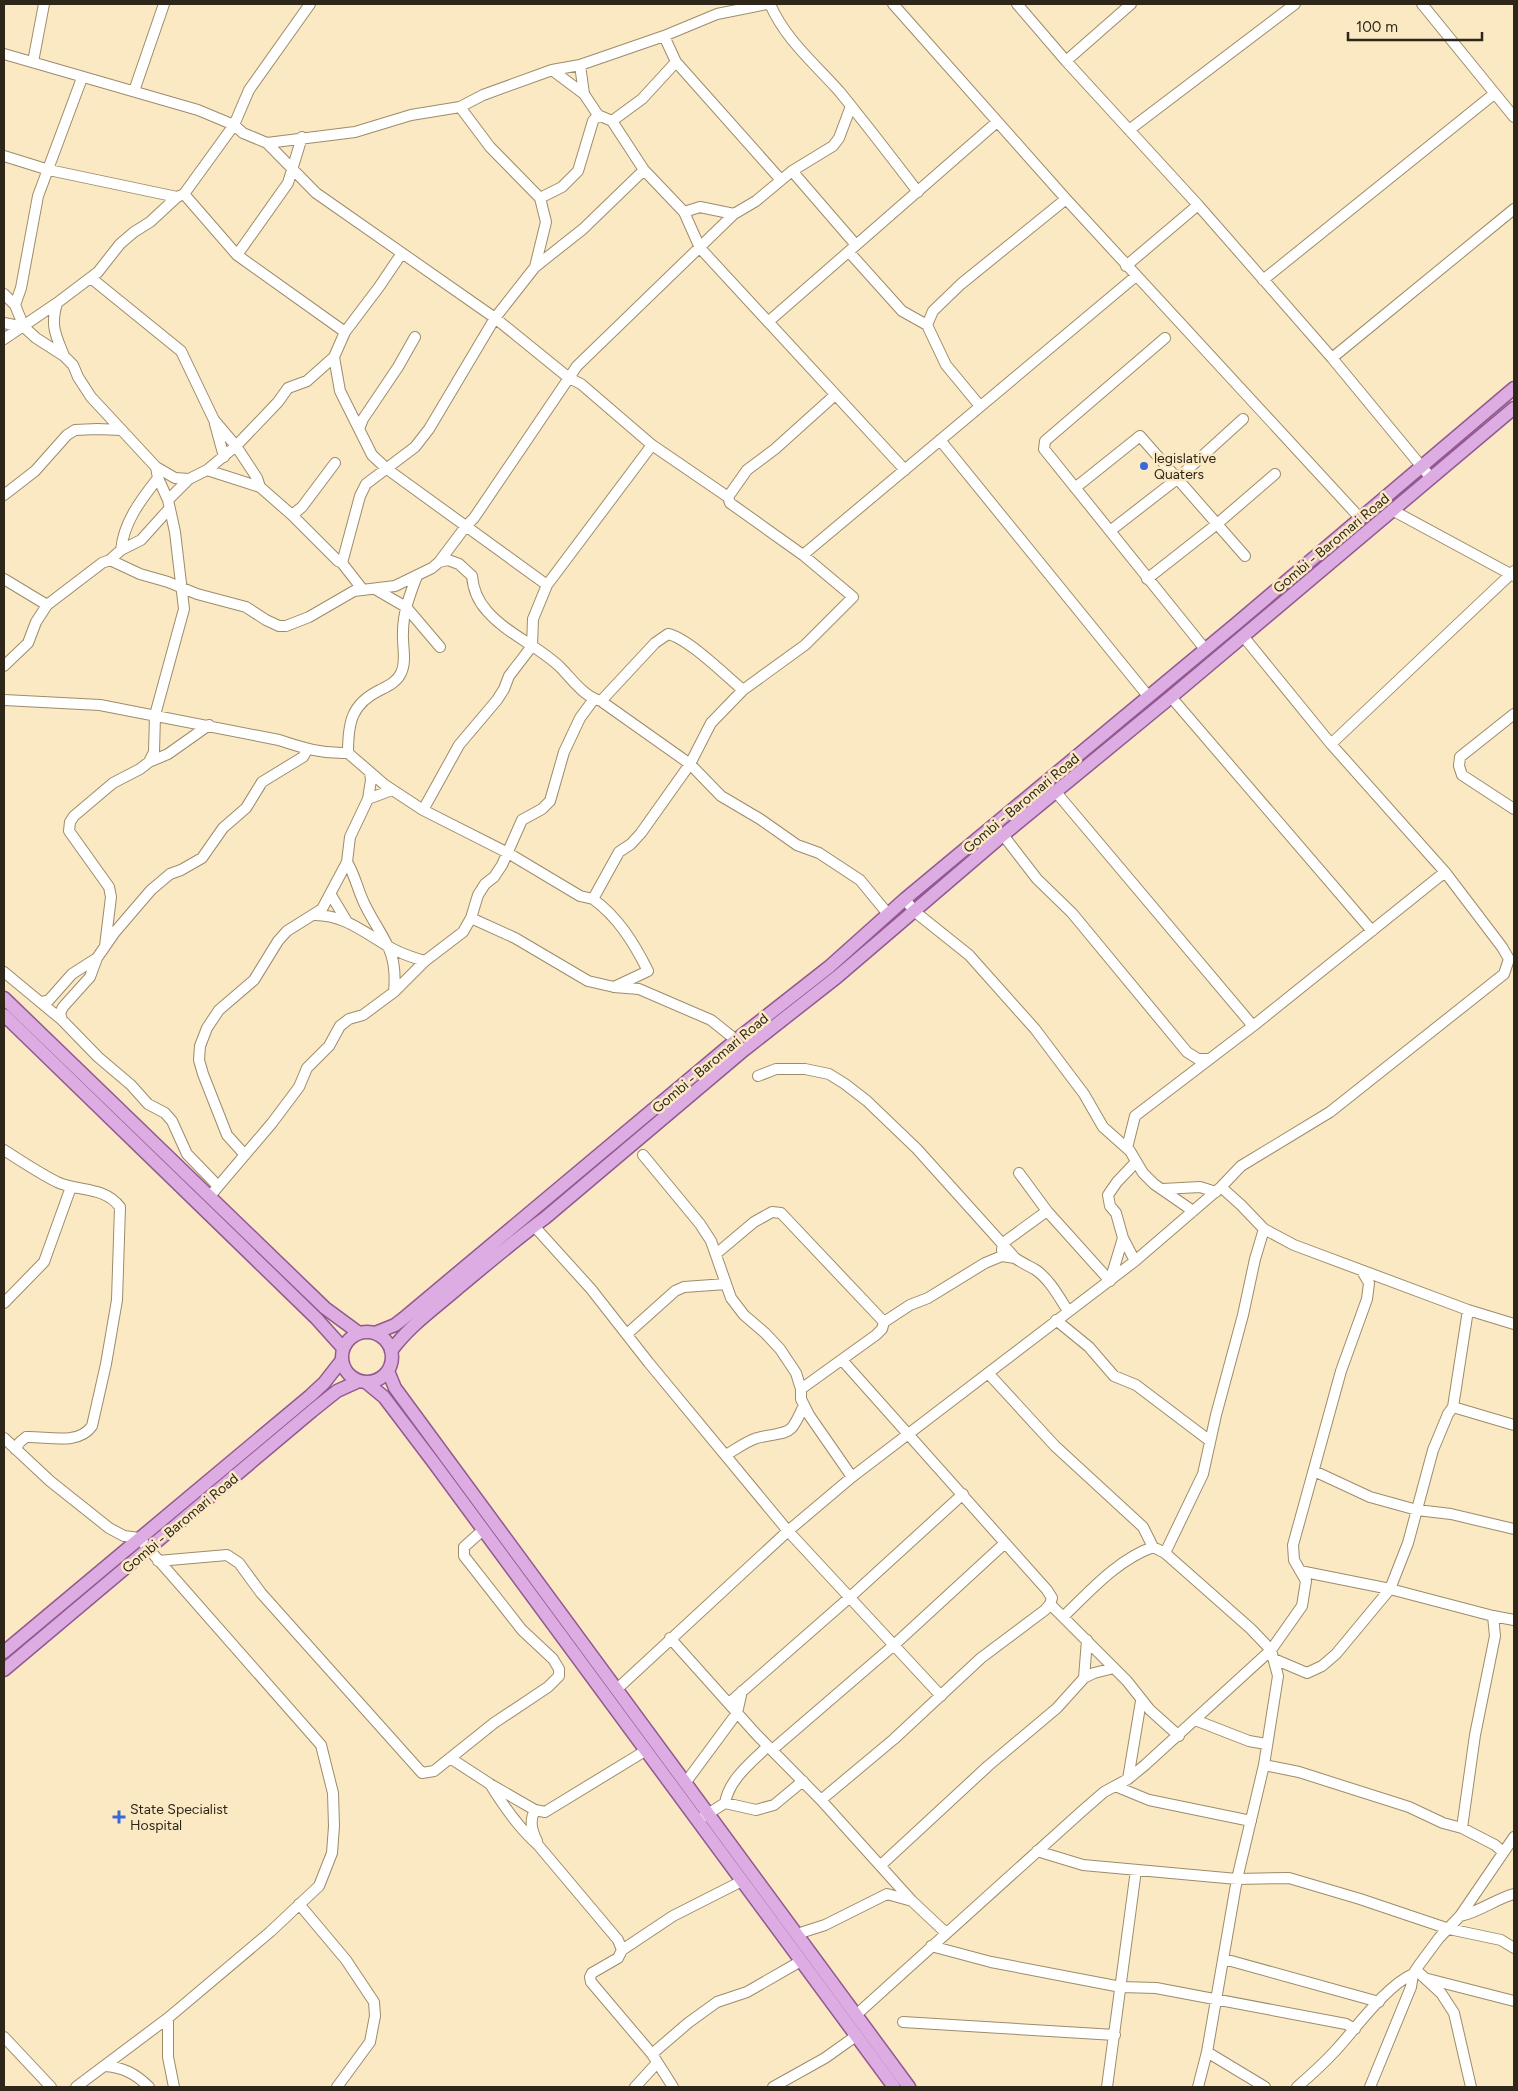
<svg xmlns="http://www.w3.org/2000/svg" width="1518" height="2091" font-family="Figtree,sans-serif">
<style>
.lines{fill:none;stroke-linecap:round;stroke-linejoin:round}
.minor-casing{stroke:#9d8c6a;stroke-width:12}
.major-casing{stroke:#91598f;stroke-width:15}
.minor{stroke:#fff;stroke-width:10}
.major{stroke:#ddace2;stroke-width:12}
.poi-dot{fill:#3969d9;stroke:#fbe9c4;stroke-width:2}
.labels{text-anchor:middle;stroke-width:5;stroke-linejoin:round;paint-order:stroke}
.poi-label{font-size:14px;fill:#2e2719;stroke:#fbe9c4;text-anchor:start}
.street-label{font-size:14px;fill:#2e2719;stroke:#fbe9c4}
</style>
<rect width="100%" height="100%" fill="#fbe9c4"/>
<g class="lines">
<g class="minor-casing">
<path id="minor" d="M770 4C785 39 814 63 839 91 866 124 892 158 918 192
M893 4 1066 199 1360 518
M1017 4 1066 61 1198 205 1332 358 1431 478
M1422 4 1514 117
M664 36 676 62 781 180
M4 54 198 110 234 125 243 133 267 143 316 193 495 318 569 378 581 384 652 445 728 497 730 503 803 555 853 597 805 645 743 690 711 723 690 764 641 833 631 844 619 852 593 899C618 917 634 943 648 971L614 987
M1066 61 1131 4
M33 62 44 4
M580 65 584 94 598 115 612 121 644 170 684 212 700 248 905 470
M552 70 584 94
M134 91 164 4
M460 107 490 147 540 198 562 187 578 171 593 121 598 115
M612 121 642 99 676 62
M1129 130 1295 4
M267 143 355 132 411 115 460 107 483 95 552 70 580 65 664 36 717 14 767 4
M4 156 49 170 177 197
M792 171 856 245
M184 194 237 255 345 332
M684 212 700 207 734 214
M849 252 902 311 927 325
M237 255 288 183 302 137
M1126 266 1198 205
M535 267 546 222 540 198
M91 278 181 351 214 420 236 446 257 478 260 487
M1263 280 1494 94
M4 294 15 305 24 327 36 338 64 356 73 365 78 377 91 397 156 467 175 478 189 479
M57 303C50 327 56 335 64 356
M15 305 21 288 38 196 82 78
M768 322 997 122
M4 323 24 327
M1165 338 1045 441 1044 449 1205 649
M4 339 57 303 98 272 120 244 134 232 150 222 177 197 184 194 234 125 249 90 310 4
M334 357 340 391 372 455 387 469 547 585
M1332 358 1514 209
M980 406 946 365 927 325 933 311 961 284 1066 199
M215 424 224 457
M359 429 363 419 398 367 415 337
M940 440 1148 696
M207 470 260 487 292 515 338 561 342 563 363 590
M1075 488 1140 436 1245 556
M4 495 35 471 67 435 75 430 97 429 122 430
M728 497 747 470 775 449 835 395
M168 500 189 479 207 470 236 446 278 402 288 388 307 381 334 357 345 332 379 287 402 253
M1392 510 1514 576
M292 515 302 507 335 463
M1110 531 1177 479 1243 419
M121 550C124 521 141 500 158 478
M803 555 1136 276
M110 560 140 574 168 582 197 594 246 607 266 620 279 626H286L309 617 354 591 395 586 432 568 439 562 448 560 459 564 472 576C473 589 478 601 487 611 507 634 538 646 560 667 572 679 584 697 601 701L690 764 721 796 760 819 797 845 819 853 860 880 888 914
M439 562 466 526 474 518 577 366 734 214 756 201 792 171 833 146 839 138 851 106
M342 563 360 496 366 484 415 447 429 429 495 318 535 267 583 229 644 170
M4 579 47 605
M1147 579 1217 524 1275 474
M375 589 406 607 440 647
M4 666 28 643 36 622 47 605 102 563 110 560 121 550 141 540 169 509
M1171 697 1372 931
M4 700 100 705 279 740C303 748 322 754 348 753L385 785 423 810 508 853 580 896 593 899
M601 701 655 643 668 634C688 638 726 676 743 690
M1514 714 1460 757 1459 766 1462 775 1514 809
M1331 744 1514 571
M348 753C348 723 351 704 380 690 388 686 397 682 401 673 407 661 402 645 403 632 403 612 410 594 417 576
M149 762 154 752 155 715 184 609 175 532 168 500 158 478 156 467
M1055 791 1253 1026
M368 799 392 790
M423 810 459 745 497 700 504 689 509 676 532 646 533 619 547 585 652 445
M1003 835 1037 879 1072 913 1187 1052 1198 1059H1210
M347 862C355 875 358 891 365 905 383 941 398 949 394 992
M331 895 346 920
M905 899 914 911 969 955 1035 1029 1084 1094 1103 1127 1130 1151 1143 1173 1154 1184 1193 1211
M313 915C346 914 368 936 395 950 405 955 414 958 425 961
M471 918 515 938 588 981 614 987 639 989 711 1020 736 1040
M105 946 111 897 109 887 69 831 70 822 74 816 113 783 140 769 149 762 168 754 209 725
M4 972 62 1020 98 1057 131 1085 148 1104 165 1113 172 1121 187 1154 218 1186
M42 1002 49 1000 72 974 97 958
M62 1020 60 1013 63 1007 90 977 97 958 115 932 151 890 170 874 181 870 202 858 223 828 246 808 262 782 303 757 307 750
M758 1076 776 1069H805L829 1074 845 1084 867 1101 917 1149 1015 1258C1022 1263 1029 1266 1036 1270 1050 1280 1059 1297 1068 1311
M1127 1148 1135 1116 1253 1026 1445 872
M4 1150C21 1161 39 1173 57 1182 79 1192 104 1186 120 1207L117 1300 106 1364 92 1426C78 1446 47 1436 26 1437L20 1442 15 1449
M245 1155 227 1135 203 1074 199 1060 200 1046 207 1028 219 1010 254 980 278 941 287 931 322 909 347 862 350 837 368 799 371 780 370 772
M643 1155 700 1224 711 1241 731 1298 744 1315 765 1333 780 1349 796 1373 801 1389V1399L809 1415 852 1477
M1019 1173 1047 1211 1110 1281
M1221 1187 1241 1205 1264 1229 1294 1245 1468 1310 1514 1324
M1163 1189 1200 1187 1216 1192
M210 1196 272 1123 299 1087 307 1068 329 1046 340 1026 349 1019 363 1015 394 992 425 961 463 932 471 918 478 895 485 884 494 877 502 865 522 820 542 809 550 801 564 752 580 718 594 699
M534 1226 591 1289 649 1363 788 1531 941 1696
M1002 1250 1003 1243 1047 1211
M716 1254 754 1222 772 1212 781 1213 884 1322 882 1329 876 1335 801 1389
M1135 1261 1123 1238 1116 1213 1110 1206 1108 1195 1117 1182 1136 1162
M1110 1281 1123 1238
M4 1303 44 1262 71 1187
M1056 1320 1089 1347 1114 1376 1136 1385 1210 1441
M884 1322 910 1305 928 1298 985 1263 1002 1256 1015 1258
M627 1334 675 1291 684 1287 726 1284
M988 1373 1055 1446 1143 1527 1153 1547
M1453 1407 1514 1425
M4 1438 50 1481 109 1528 124 1536 139 1538 321 1745 333 1793 334 1826 332 1853 319 1886 270 1932 168 2018 76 2087
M726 1455C736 1449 747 1441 757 1438 790 1430 789 1439 804 1405
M1314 1471 1370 1497 1417 1510 1451 1514 1514 1529
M1165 1553 1203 1474 1216 1415 1243 1315 1255 1259 1264 1229
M158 1561 227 1555 239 1563 261 1593 422 1773 434 1771 494 1723 548 1687 559 1676V1669L553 1659 522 1630 464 1556V1547L483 1530
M1300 1571 1390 1589 1493 1616 1514 1620
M1050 1604 1127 1681 1150 1710 1179 1736
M1063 1617C1090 1591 1117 1560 1153 1547L1165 1553 1251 1629 1271 1650 1278 1676 1264 1765 1237 1879 1207 2052 1198 2087
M670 1638 756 1734 821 1800 912 1901 945 1932
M1274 1659 1307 1673 1322 1666 1336 1654 1390 1589 1408 1543 1433 1450 1448 1414 1453 1407 1468 1310
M1084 1678 1087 1640
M617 1689 788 1531 852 1477 1135 1261 1221 1187 1241 1166 1330 1112 1504 974 1509 959 1502 947 1445 872 1331 744 1243 636
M729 1703 849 1598 963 1494
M1195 1720 1249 1741 1266 1744
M772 1750 894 1645 1005 1543
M450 1758 490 1784 535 1810 545 1812 645 1751
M1264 1765 1299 1772 1409 1807 1443 1823 1462 1828 1495 1845 1503 1852
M1128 1779 1141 1701
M686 1782 737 1713 742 1691
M490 1784C504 1807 518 1827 538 1845L618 1940 622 1950 618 1958 592 1973 590 1977 591 1982 652 2054 673 2087
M1115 1786 1149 1800 1251 1821
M821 1800 894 1739 981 1658 1045 1610 1050 1604 1052 1598 1047 1590 842 1360
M725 1803 756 1810 774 1805 803 1781
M535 1810C529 1821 532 1831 537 1841
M703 1817 725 1803C729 1779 752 1762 768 1746
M1462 1828 1475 1735 1495 1636 1493 1616
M1037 1851 1083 1865 1237 1879 1289 1878 1360 1899 1449 1929 1501 1940 1514 1948
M881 1865 988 1766 1057 1708 1084 1678 1094 1673 1114 1668
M299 1904 346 1960 374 2002 375 2016 370 2042 337 2087
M1460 1916C1480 1912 1495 1899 1514 1894
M797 1934 825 1925 887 1894 912 1901
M931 1946 991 1962 1121 1987 1156 1988 1346 2024 1355 2029
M622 1950 673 1916 742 1881
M1224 1959 1379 2002
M1416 1970 1441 1993 1454 2013 1471 2087
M1428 1979 1514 2001
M856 2015 1081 1812 1104 1792 1128 1779 1145 1765 1271 1650 1302 1606 1306 1581 1294 1560 1293 1545 1341 1371 1367 1299 1369 1283 1362 1271
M168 2018V2057L174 2087
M903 2022 1115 2035
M4 2037 51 2087
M1207 2052 1265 2087
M652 2054 688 2023 717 2002 747 1992 801 1961
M104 2066C123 2067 136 2074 149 2087
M635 2087 657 2063
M773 2087 825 2058 856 2036
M1107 2087 1136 1870
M1297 2087C1311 2075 1324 2063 1336 2050 1356 2028 1387 1985 1413 1974
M1370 2087 1411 1987 1413 1974 1419 1965 1439 1938 1460 1916 1514 1837"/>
</g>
<g class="major-casing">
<path id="major" d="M4 998 325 1308 359 1333
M4 1015 316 1318 343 1348
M342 1357a25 25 0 1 1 50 0a25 25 0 1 1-50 0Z
M375 1333 395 1325 404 1318 736 1040 829 967 905 899 1237 623 1514 388
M391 1351C409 1326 435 1308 458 1288 487 1264 515 1240 545 1218L744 1050 837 977 1003 835 1171 697 1514 408
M388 1371 395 1388 909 2087
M367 1383 384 1397 434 1463 894 2087
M4 1652 310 1396 324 1383 342 1360
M4 1670 312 1411 337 1391 359 1381"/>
</g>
<use href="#minor" class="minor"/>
<use href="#major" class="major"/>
</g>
<g class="poi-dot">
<circle cx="1144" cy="466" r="5"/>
<path d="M116.5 1809.5h5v5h5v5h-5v5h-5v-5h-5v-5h5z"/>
</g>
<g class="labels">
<g class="poi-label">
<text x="1154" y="463">legislative<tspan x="1154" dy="16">Quaters</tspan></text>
<text x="130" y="1814">State Specialist<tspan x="130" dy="16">Hospital</tspan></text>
</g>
<g class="street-label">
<text transform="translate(1331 543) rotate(-40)" y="5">Gombi - Baromari Road</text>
<text transform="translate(1021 803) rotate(-40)" y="5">Gombi - Baromari Road</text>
<text transform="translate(710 1063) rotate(-40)" y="5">Gombi - Baromari Road</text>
<text transform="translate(180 1523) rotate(-40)" y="5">Gombi - Baromari Road</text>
</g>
</g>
<rect width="1518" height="2091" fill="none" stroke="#2e2719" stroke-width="10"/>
<path d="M1348 32v8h134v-8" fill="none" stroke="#2e2719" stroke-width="2.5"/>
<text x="1356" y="32" font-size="15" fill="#2e2719" stroke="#fbe9c4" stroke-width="4" paint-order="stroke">100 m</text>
</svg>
